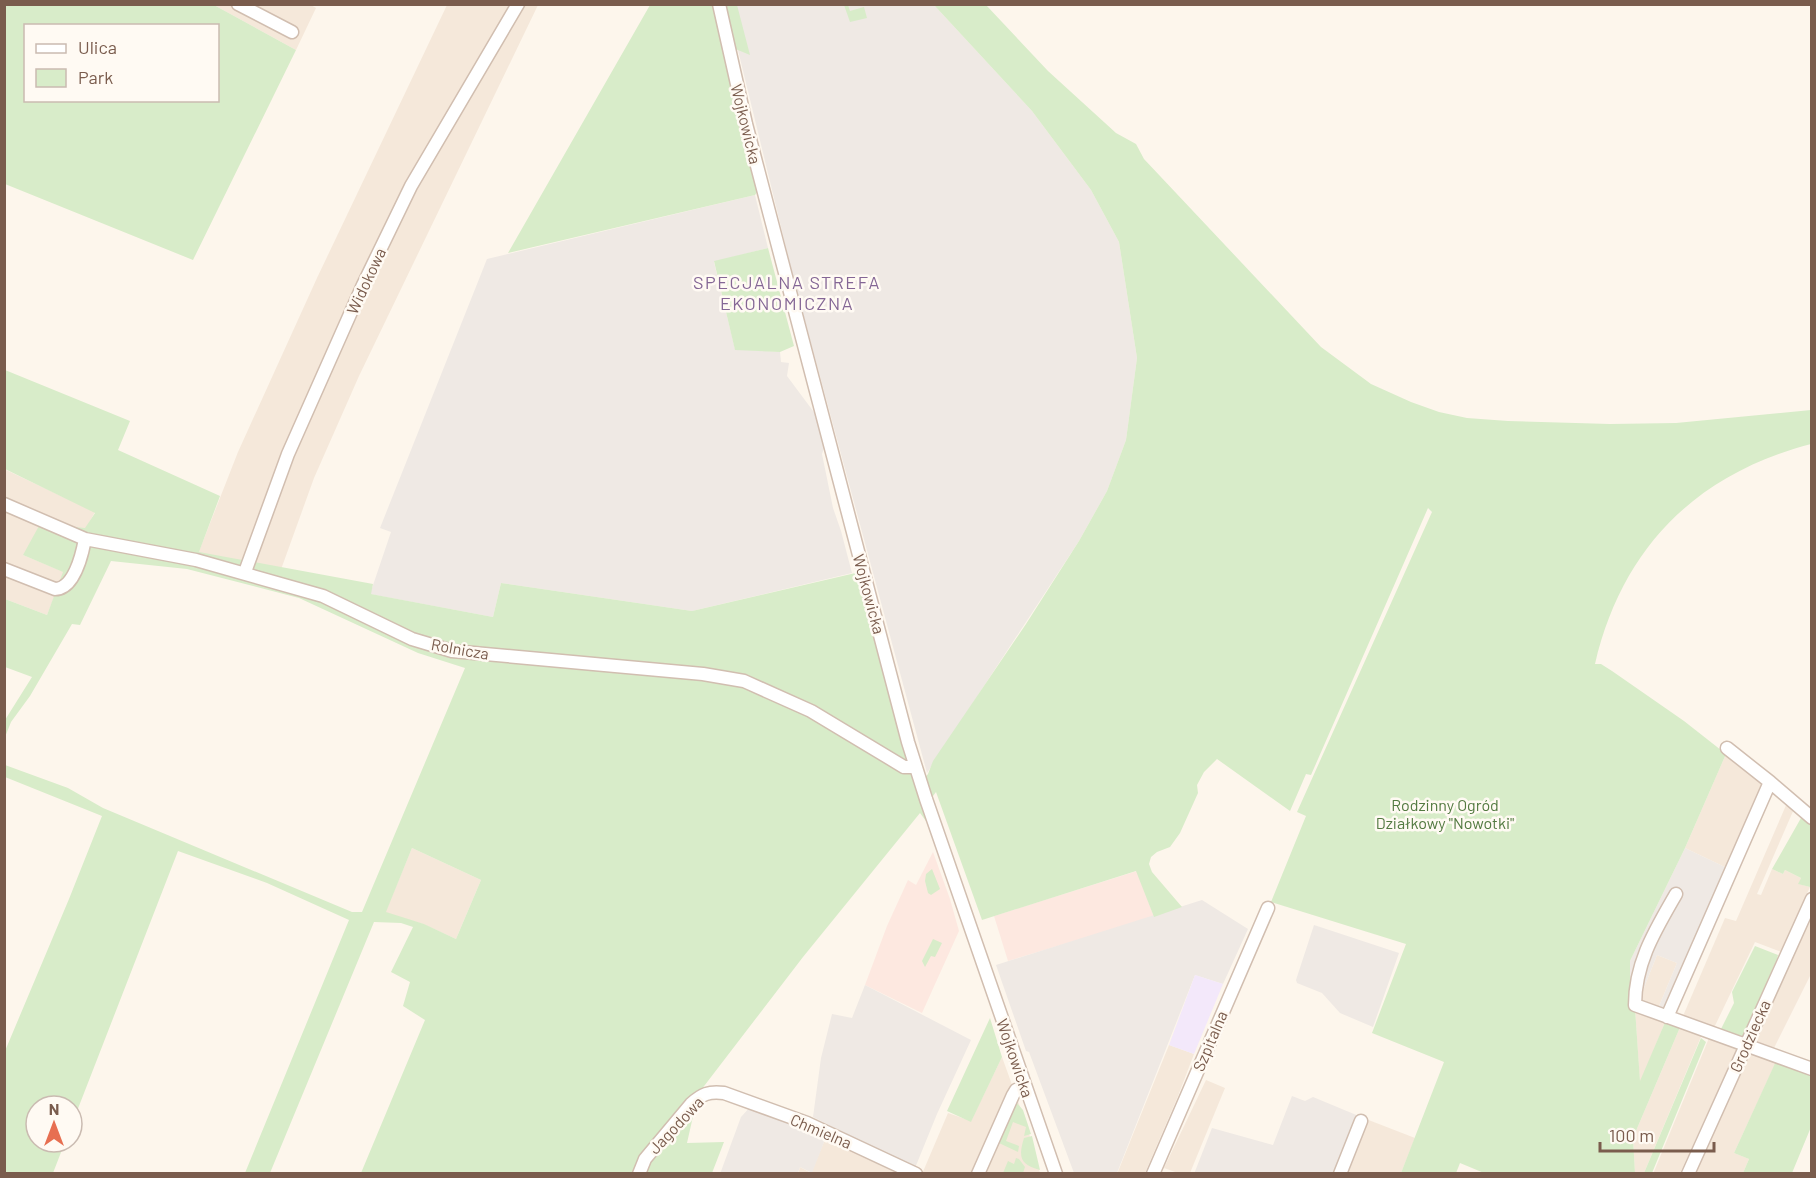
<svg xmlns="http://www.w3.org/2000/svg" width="1816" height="1178" font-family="Barlow,sans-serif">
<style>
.residential{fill:#f5e8da}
.commercial{fill:#fde8e0}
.industrial{fill:#efe9e4}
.education{fill:#f3e8fa}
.green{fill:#d8ecc9;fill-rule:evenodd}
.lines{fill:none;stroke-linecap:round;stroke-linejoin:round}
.minor-casing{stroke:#d1beb0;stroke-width:15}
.minor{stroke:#fff;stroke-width:12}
.labels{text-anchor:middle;stroke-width:5;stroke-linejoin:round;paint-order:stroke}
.street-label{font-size:16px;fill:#7a5c4d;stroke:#fffaf3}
.park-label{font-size:16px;fill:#537a41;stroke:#fffaf3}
.neighbourhood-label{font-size:18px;letter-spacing:1.5px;fill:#846695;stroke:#fffaf3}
</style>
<rect width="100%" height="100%" fill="#fdf6ec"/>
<path class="residential" d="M309 4 316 8 296 50 214 5Z
M447 5H538L359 376 314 478 279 575 198 554 238 452 317 278Z
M4 469 95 512 86 528 23 555 64 572 47 615 5 599Z
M1726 754 1765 785 1729 869 1685 848Z
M1787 803 1794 809 1757 894 1761 895 1772 869 1783 874 1785 870 1801 878 1799 884 1810 887 1781 952 1755 942 1713 1030 1683 1016 1725 918 1736 921Z
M412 848 481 880 456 939 423 924 385 913Z
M1811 911V976H1810L1772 1052 1752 1045Z
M1657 955 1677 963 1657 1011 1638 1003Z
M1635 1008 1666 1020 1640 1083Z
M1681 1025 1703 1032 1644 1173H1635L1633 1138Z
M1709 1038 1737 1049 1680 1173 1653 1174Z
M1169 1045 1194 1054 1178 1096 1145 1173 1117 1174Z
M1750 1047 1778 1058 1734 1153 1749 1159 1743 1173 1694 1174Z
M1002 1057 1027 1126 1040 1173 922 1174 948 1113 971 1121Z
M1206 1080 1225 1088 1190 1173H1178L1164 1168Z
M1366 1119 1415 1138 1401 1173 1344 1174Z
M826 1137 896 1173 798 1174 800 1167 811 1173Z"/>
<path class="commercial" d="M933 852 950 899 959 931 922 1013 865 985 887 926 908 880 916 885Z
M1137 871 1154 917 1008 961 994 916Z"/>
<path class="industrial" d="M727 5H934L1032 111 1091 190 1119 242 1137 358 1126 440 1107 491 1079 541 927 773 793 276Z
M755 195 768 248 714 262 735 349 780 352 781 362 789 363 787 376 825 427V445L822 454 833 508 841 531 852 573 692 611 501 583 493 617 370 594 391 532 380 528 487 259Z
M1685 848 1729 869 1666 1014 1657 1011 1677 963 1657 955 1638 1003 1630 999V961Z
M1202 900 1248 929 1223 984 1195 975 1117 1173H1074L1029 1052 1026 1051 996 965Z
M1314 925 1399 953 1373 1027 1340 1013 1322 993 1297 983 1296 980Z
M865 985 971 1040 937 1114 915 1168 813 1117 821 1058 832 1014 852 1018Z
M1292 1096 1305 1101 1313 1097 1366 1119 1344 1173 1194 1174 1212 1128 1273 1145Z
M751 1106 826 1137 812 1173 800 1167 798 1173 720 1174 741 1117Z"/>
<path class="education" d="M1195 975 1223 984 1194 1054 1169 1045Z"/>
<path class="green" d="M4 5H214L296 50 193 260 5 184ZM26 26H218V100H26Z
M650 5H714L757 192 755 195 508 253Z
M724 5H737L750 55 733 48Z
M844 5H848L850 11 864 7 867 18 850 22Z
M934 5H986L1048 71 1116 133 1136 144 1144 159 1321 347 1371 384 1411 402 1439 412 1467 418 1508 421 1610 424 1676 423 1811 410V444C1696 474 1622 548 1595 664H1601L1612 671 1684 721 1726 754 1685 848 1630 961V999L1635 1008 1640 1081 1666 1020 1681 1025 1633 1138 1635 1173H1484L1460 1163 1456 1173H1401L1444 1062 1372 1033 1406 944 1271 902 1306 816 1297 812 1432 512 1428 508 1311 775 1306 774 1290 811 1217 759 1204 772 1197 785 1198 793 1180 833 1170 847 1157 852 1151 857 1149 864 1152 872 1182 907 1154 917 1136 871 982 920 936 792 924 808 927 819 926 821 920 813 803 957 698 1094 687 1143 724 1142 712 1173H361L425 1020 403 1006 410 982 391 972 413 927 401 923 374 922 270 1173H245L349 920 267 883 178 851 72 1124V1106H36V1142H65L53 1173H5V1051L69 899 102 816 5 777V765L68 788 103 808 352 912H362L465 668 418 653 299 598 187 569 111 561 80 625 72 624 30 696 11 722 5 737V720L32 677 5 667V599L47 615 63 572 23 555 40 524 85 528 95 513 5 469V370L130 421 118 450 220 496 199 552 373 584 371 594 493 617 501 583 692 611 864 571 918 786 928 774 933 761 1026 624 1079 541 1107 491 1126 440 1137 358 1119 242 1091 190 1032 111ZM412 848 481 880 456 939 424 924 386 912Z
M768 248 794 346 780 352 735 350 714 261Z
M1801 818 1806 819 1811 823 1810 887 1798 884 1801 878 1785 870 1783 874 1772 869Z
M932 869 940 889 931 895 928 893 925 881 926 874Z
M933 939 942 943 935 957 931 956 925 967 922 961Z
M1755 946 1778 955 1777 959 1741 1040 1719 1033 1734 1003 1732 992Z
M990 1018 1002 1057 971 1122 947 1111Z
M1701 1038 1706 1042 1652 1173H1644Z
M1777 1059 1811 1074V1127L1792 1173H1743L1749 1159 1734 1153Z
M1016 1102 1023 1110 1031 1134 1024 1136 1026 1127 1013 1122 1006 1141 1019 1146 1018 1152 999 1143Z
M1032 1136 1040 1170C1020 1165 1018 1157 1024 1138Z
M1016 1158 1019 1159 1025 1167 1023 1173H1003L1008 1161 1014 1164Z"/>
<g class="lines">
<g class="minor-casing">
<path id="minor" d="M238 4 292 32
M719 4 746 124 908 742 926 799 1056 1174
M4 504 85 539 196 560 323 596 412 639 452 651 703 674 744 681 811 711 904 767H916
M4 569 55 589C74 589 82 555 85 539
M245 572 288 454 363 285 411 186 518 4
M1727 748 1770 782 1812 818
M1676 894C1656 929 1635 962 1635 1005L1812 1069
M1667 1017 1770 782
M639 1174 645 1159 691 1104C702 1094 709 1091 724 1093L807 1123 916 1174
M978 1174 1013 1095 1016 1090 1025 1086
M1153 1174 1268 908
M1340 1174 1361 1121
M1688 1174 1812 899"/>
</g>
<use href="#minor" class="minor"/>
</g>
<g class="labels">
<g class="street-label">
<text transform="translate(746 124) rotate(76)" y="6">Wojkowicka</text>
<text transform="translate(366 281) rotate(-65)" y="6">Widokowa</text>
<text transform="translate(869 594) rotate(75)" y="6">Wojkowicka</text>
<text transform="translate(460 649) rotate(10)" y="6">Rolnicza</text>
<text transform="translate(1750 1036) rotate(-66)" y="6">Grodziecka</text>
<text transform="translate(1210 1041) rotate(-67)" y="6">Szpitalna</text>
<text transform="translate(1015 1058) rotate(71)" y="6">Wojkowicka</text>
<text transform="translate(676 1125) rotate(-47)" y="6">Jagodowa</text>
<text transform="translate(821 1131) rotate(23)" y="6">Chmielna</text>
</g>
<g class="park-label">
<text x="1445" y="811">Rodzinny Ogród<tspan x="1445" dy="18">Działkowy "Nowotki"</tspan></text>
</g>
<g class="neighbourhood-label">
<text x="787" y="289">SPECJALNA STREFA<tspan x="787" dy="21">EKONOMICZNA</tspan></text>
</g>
</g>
<rect width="1816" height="1178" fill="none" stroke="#7a5c4d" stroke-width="12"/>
<rect x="24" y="24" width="195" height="78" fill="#fffaf3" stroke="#cabbb1" stroke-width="1.5"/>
<rect x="36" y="44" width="30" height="9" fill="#ffffff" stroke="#cabbb1" stroke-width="1.5"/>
<text x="78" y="54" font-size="18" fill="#7a5c4d">Ulica</text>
<rect x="36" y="69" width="30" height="18" fill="#d8ecc9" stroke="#cabbb1" stroke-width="1.5"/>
<text x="78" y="84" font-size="18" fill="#7a5c4d">Park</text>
<g transform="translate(54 1124)"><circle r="28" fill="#fffaf3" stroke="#cabbb1" stroke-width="1.5"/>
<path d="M0-4.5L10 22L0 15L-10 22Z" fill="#e76f51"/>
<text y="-9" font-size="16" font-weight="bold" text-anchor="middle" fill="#7a5c4d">N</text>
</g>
<path d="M1600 1142v9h114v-9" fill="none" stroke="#7a5c4d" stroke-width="3"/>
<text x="1609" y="1142" font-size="18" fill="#7a5c4d" stroke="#fffaf3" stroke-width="4.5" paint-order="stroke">100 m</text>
</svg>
